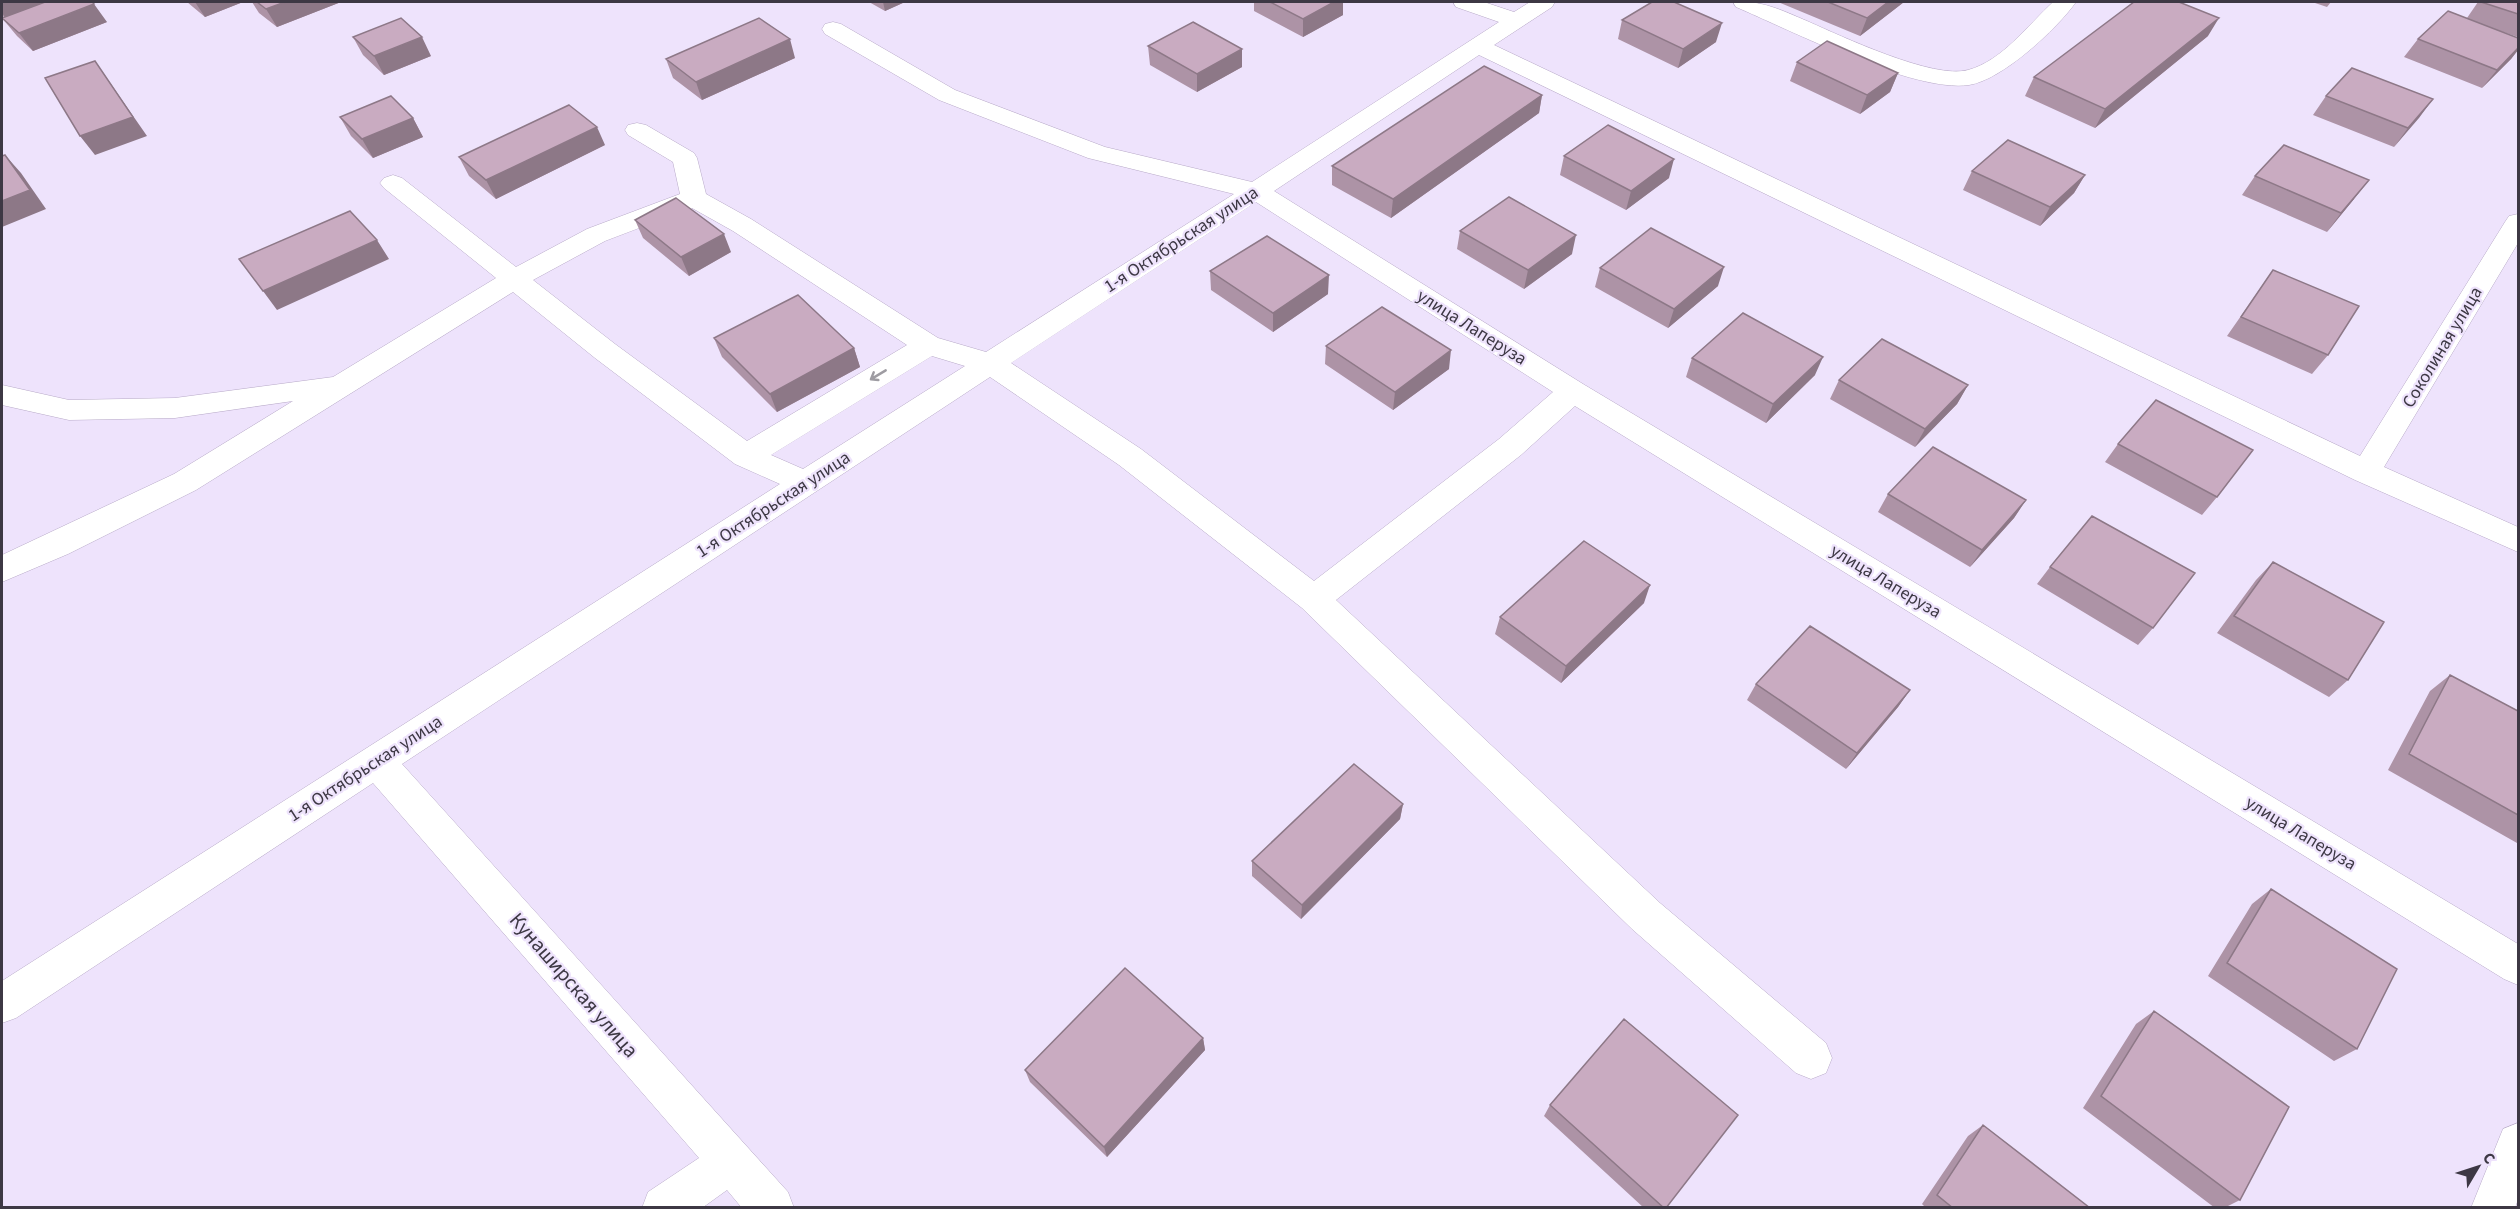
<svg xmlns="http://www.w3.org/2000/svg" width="2520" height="1209" font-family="'Source Sans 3',sans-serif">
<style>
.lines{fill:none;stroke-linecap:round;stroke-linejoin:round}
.minor-casing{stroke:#b8aac8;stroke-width:1}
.minor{fill:#fff;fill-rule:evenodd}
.wall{fill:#ad93a6}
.shaded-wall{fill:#8d7887}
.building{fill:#c9abc1;stroke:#8d7887;stroke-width:1.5}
.oneway{stroke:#9e9ca2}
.labels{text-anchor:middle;stroke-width:4.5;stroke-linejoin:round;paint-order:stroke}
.street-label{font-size:18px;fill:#3d3844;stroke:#eee3fc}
.near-street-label{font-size:21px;fill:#3d3844;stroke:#eee3fc}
</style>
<rect width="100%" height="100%" fill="#eee3fc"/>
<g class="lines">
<g class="minor-casing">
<path id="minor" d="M1453 2H1484L1514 12 1530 2H1555L1552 7 1494 45 2360 456 2505 222 2509 216 2518 214V243L2384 467 2518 527V552L2355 480 1479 55 1274 191 1583 384 2518 944V985L2504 979 1575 406 1521 455 1336 600 1660 903 1826 1043 1832 1058 1826 1073 1811 1079 1796 1073 1632 929 1302 608 1119 465 990 377 402 764 788 1192 794 1208H742L727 1190 702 1208H642L648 1192 699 1158 373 783 16 1018 2 1023V981L780 484 735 464 595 358 513 292 196 490 68 554 2 582V555L174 474 293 401 175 418 69 420 2 405V385L69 400 175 398 333 377 496 278 384 188 380 183 384 178 393 175 402 178 516 267 587 229 680 194 673 162 628 135 625 130 628 125 637 123 646 125 694 153 697 158 706 194 751 219 938 338 986 352 1234 194 1088 158 939 100 825 34 822 29 825 24 833 22 841 24 955 90 1105 147 1252 182 1499 22 1456 7ZM1256 202 1553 392 1499 439 1314 581 1141 449 1011 363ZM692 208 733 231 907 345 747 441 615 344 533 280 605 241ZM932 356 965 366 803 469 771 455Z
M1733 2C1762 0 1781 10 1807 21 1841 36 1934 80 1968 70 2002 61 2028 25 2053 2H2076C2057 29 2002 80 1969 85 1914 93 1790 30 1736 7Z
M2518 1123V1199L2515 1208H2471L2503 1129Z"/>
</g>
<use href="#minor" class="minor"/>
</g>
<path class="wall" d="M2 2 107 22 33 51 17 36 2 18 4 17 2 15Z
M187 2H243L205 17Z
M252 2H341L277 27 259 13Z
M869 2H905L885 11Z
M1254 2H1343V15L1303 37 1254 11Z
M1778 2H1904L1860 36Z
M2312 2H2331L2327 7Z
M2478 2H2518V37L2500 31 2518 38V50L2511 59 2482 88 2404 57 2418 39 2467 18Z
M1622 20 1716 42 1678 68 1618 39Z
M2208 36 2095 128 2025 96 2034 77Z
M353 37 431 56 384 75 363 55Z
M1148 46 1242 67 1197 92 1150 65Z
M795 58 702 100 673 78 666 59Z
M1797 62 1898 73 1890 92 1860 114 1790 81Z
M1542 95 1539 113 1391 218 1332 185V166Z
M2326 96 2433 99 2394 147 2313 115Z
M340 117 413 118 423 137 373 158 351 136Z
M605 145 496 199 469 176 459 157Z
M1564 156 1669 178 1626 210 1560 175Z
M1972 171 2085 175 2074 193 2040 226 1963 190Z
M2255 176 2354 199 2327 232 2242 195Z
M635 220 731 252 689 276 643 238Z
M1460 231 1572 254 1524 289 1457 249Z
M1600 268 1718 286 1668 328 1595 287Z
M2273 270 2328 355 2312 374 2227 336Z
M1210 271 1328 294 1273 332 1211 290Z
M714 338 854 348 860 367 777 412 722 357Z
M1326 346 1449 369 1393 410 1325 364Z
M1692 358 1815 375 1766 423 1686 377Z
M1839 380 1968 385 1957 404 1915 447 1830 399Z
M2118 444 2217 497 2202 515 2105 462Z
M1888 494 2026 500 2014 518 1970 567 1878 512Z
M2273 562 2348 680 2329 697 2217 633 2256 580Z
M2050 567 2153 628 2138 645 2037 584Z
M1644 603 1561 683 1495 634 1500 617Z
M2450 675 2518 711V842L2517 843 2388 770 2430 691Z
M1756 684 1910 690 1898 707 1846 769 1747 700Z
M1403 804 1400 819 1301 919 1252 876V861Z
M2271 889 2357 1049 2334 1061 2208 976 2252 904Z
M2154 1011 2240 1200 2224 1208H2215L2083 1108 2136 1024Z
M1203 1038 1205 1050 1107 1157 1030 1082 1025 1070Z
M1550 1105 1666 1208H1644L1544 1116Z
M1983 1125 2090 1208H1926L1922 1204 1968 1136Z"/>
<path class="shaded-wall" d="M2 2H59L8 21 2 13Z
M195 2H243L205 17Z
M285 2H341L277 27 266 9Z
M883 2H905L885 11Z
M1334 2H1343V15L1303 37V19Z
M1888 2H1904L1860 36 1867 18Z
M94 4 107 22 33 51 19 33Z
M2219 18 2208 36 2095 128 2105 109Z
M1722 23 1716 42 1678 68 1683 49Z
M422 37 431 56 384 75 374 56Z
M790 39 795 58 702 100 696 82Z
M2518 48V50L2511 59 2482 88 2497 70Z
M1242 49V67L1197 92V74Z
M95 61 147 136 95 155 80 136Z
M1898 73 1890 92 1860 114 1867 95Z
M1542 95 1539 113 1391 218 1393 199Z
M2433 99 2419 118 2394 147 2408 128Z
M413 118 423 137 373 158 362 139Z
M597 127 605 145 496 199 486 180Z
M5 155 21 173 46 209 2 227V201Z
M1674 159 1669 178 1626 210 1631 191Z
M2085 175 2074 193 2040 226 2050 207Z
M2369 180 2354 199 2327 232 2341 213Z
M724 234 731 252 689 276 681 257Z
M1576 235 1572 254 1524 289 1528 270Z
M377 240 389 259 277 310 263 291Z
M1724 267 1718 286 1668 328 1674 309Z
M1329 275 1328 294 1273 332V313Z
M854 348 860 367 777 412 770 394Z
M1451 350 1449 369 1393 410 1395 392Z
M1823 357 1815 375 1766 423 1773 404Z
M1968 385 1957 404 1915 447 1925 429Z
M2026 500 2014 518 1970 567 1982 550Z
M1650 585 1644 603 1561 683 1566 666Z
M1910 690 1898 707 1846 769 1857 753Z
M1403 804 1400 819 1301 919 1302 905Z
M1203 1038 1205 1050 1107 1157 1104 1147Z"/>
<path class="building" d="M45 2H92L94 4 19 33 2 18Z
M257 2H285L266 9Z
M1270 2H1334L1303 19Z
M1652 2H1674L1722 23 1683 49 1622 20Z
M1828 2H1888L1867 18Z
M2134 2H2179L2219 18 2105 109 2034 77Z
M2481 2H2518V14Z
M2448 11 2518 38V48L2497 70 2418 39Z
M401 18 422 37 374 56 353 37Z
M759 18 790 39 696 82 666 59Z
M1193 22 1242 49 1197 74 1148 46Z
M1827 41 1898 73 1867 95 1797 62Z
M95 61 133 117 80 136 45 78Z
M1484 66 1542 95 1393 199 1332 166Z
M2352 68 2433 99 2408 128 2326 96Z
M391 96 413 118 362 139 340 117Z
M569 105 597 127 486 180 459 157Z
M1608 125 1674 159 1631 191 1564 156Z
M2008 140 2085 175 2050 207 1972 171Z
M2284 145 2369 180 2341 213 2255 176Z
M5 155 30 190 2 201V156Z
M1509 197 1576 235 1528 270 1460 231Z
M676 198 724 234 681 257 635 220Z
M350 211 377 240 263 291 239 259Z
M1651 228 1724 267 1674 309 1600 268Z
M1267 236 1329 275 1273 313 1210 271Z
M2273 270 2359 306 2328 355 2241 317Z
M798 295 854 348 770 394 714 338Z
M1382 307 1451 350 1395 392 1326 346Z
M1743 313 1823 357 1773 404 1692 358Z
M1882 339 1968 385 1925 429 1839 380Z
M2156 400 2253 450 2217 497 2118 444Z
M1933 447 2026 500 1982 550 1888 494Z
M2092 516 2195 573 2153 628 2050 567Z
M1584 541 1650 585 1566 666 1500 617Z
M2273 562 2384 622 2348 680 2234 616Z
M1810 626 1910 690 1857 753 1756 684Z
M2450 675 2518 711V815L2409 754Z
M1354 764 1403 804 1302 905 1252 861Z
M2271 889 2397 969 2357 1049 2227 963Z
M1125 968 1203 1038 1104 1147 1025 1070Z
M2154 1011 2289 1107 2240 1200 2101 1096Z
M1624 1019 1738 1115 1666 1208H1664L1550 1105Z
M1983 1125 2090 1208H1953L1937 1195Z"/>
<defs><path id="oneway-shaft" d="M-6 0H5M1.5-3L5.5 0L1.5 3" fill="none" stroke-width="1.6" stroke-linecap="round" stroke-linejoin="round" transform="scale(1.5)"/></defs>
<use class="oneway" href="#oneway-shaft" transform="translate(878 375) rotate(149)"/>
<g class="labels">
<g class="street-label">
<text transform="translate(1181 239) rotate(-33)" y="6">1-я Октябрьская улица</text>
<text transform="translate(1472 327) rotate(32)" y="6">улица Лаперуза</text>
<text transform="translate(2442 347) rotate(-59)" y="6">Соколиная улица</text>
<text transform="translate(773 504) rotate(-33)" y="6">1-я Октябрьская улица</text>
<text transform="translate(1886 581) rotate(31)" y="6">улица Лаперуза</text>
<text transform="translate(365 768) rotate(-33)" y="6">1-я Октябрьская улица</text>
<text transform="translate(2301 833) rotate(31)" y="6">улица Лаперуза</text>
</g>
<g class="near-street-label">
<text transform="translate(574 985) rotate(49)" y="7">Кунаширская улица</text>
</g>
</g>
<rect width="2520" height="1209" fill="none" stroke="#3d3844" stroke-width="6"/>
<g transform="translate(2478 1167) rotate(51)" stroke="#eee3fc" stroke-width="4.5" paint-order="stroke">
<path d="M0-4.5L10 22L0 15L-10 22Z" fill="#3d3844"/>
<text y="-9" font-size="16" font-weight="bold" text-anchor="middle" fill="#3d3844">С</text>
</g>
</svg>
